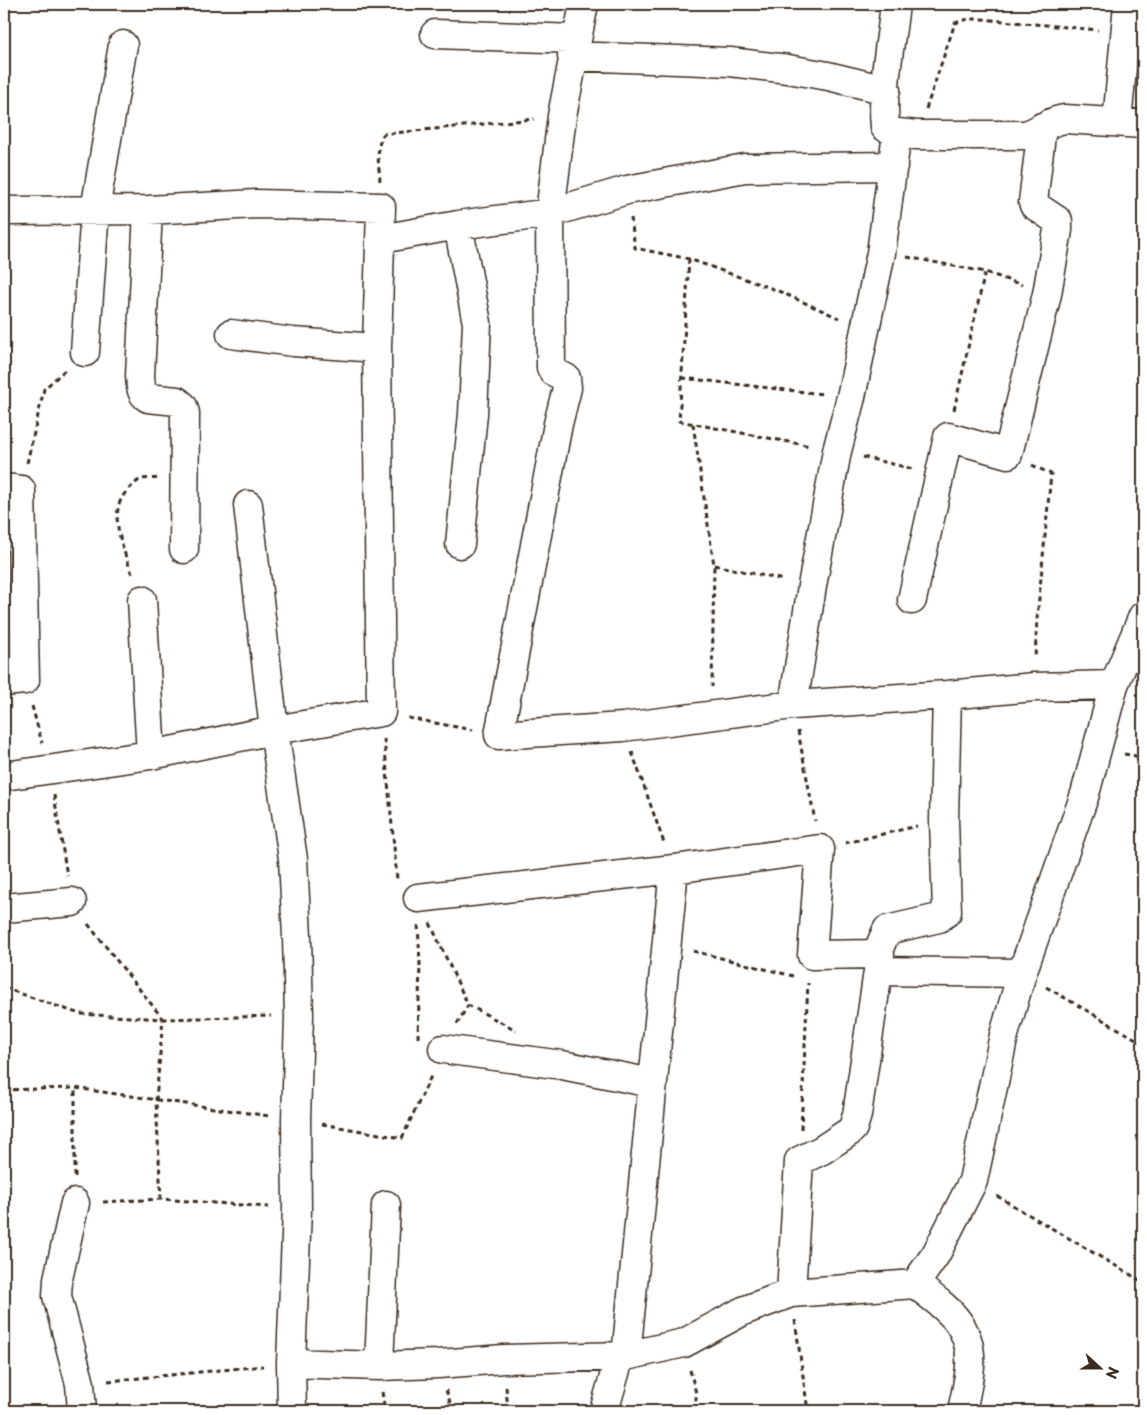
<svg xmlns="http://www.w3.org/2000/svg" width="1147" height="1415" font-family="'Playpen Sans',sans-serif">
<style>
.lines{fill:none;stroke-linecap:round;stroke-linejoin:round}
.minor-casing{stroke:#3b2a1e;stroke-width:31}
.path{stroke:#3b2a1e;stroke-width:3;stroke-dasharray:5 4;stroke-linecap:butt}
.minor{stroke:#fff;stroke-width:28}
</style>
<rect width="100%" height="100%" fill="#fff"/>
<filter id="ink" filterUnits="userSpaceOnUse"><feTurbulence type="fractalNoise" baseFrequency=".02" numOctaves="2"/><feDisplacementMap in="SourceGraphic" scale="10" xChannelSelector="R" yChannelSelector="G"/><feConvolveMatrix kernelMatrix="1 2 1 2 8 2 1 2 1" color-interpolation-filters="sRGB"/></filter>
<g filter="url(#ink)">
<g class="lines">
<g class="minor-casing">
<path id="minor" d="M584 4 562 116 550 213 551 368 554 372 566 378 567 388 558 424 499 735 623 727 793 705 947 695 1034 687 1114 685
M895 4C891 43 881 88 885 127L897 133 917 135H1025C1040 131 1048 121 1065 119L1143 124
M435 34 576 39
M572 56 730 62 788 69 828 76 886 90
M1117 122 1128 4
M148 210 140 376C141 385 140 393 148 398L177 401 183 406 185 413 184 549
M4 211 148 210 256 204 381 207 377 348 381 712 274 730 151 755 4 776
M458 225 477 323 473 414 460 544
M381 239 458 225 550 213 627 190 745 168 893 166
M231 334 293 342 377 348
M85 352 95 210 123 45
M4 488 21 490 25 680 4 682
M248 505 274 730 293 859 297 937 299 1016 296 1120 297 1209 291 1363 292 1411
M142 600 151 755
M912 600 948 437 1008 454 1047 294 1058 230V221L1034 205 1033 202 1042 127
M793 705 812 586 837 451 851 397 881 253 897 133
M418 898 674 869 820 849 812 955 880 954
M4 908 72 902
M878 971 880 946 887 930 939 918 947 912 944 820 947 695
M443 1049 562 1065 652 1083
M75 1203 58 1279 57 1296 80 1384 82 1411
M915 1284 936 1254 973 1181 1004 1035 1022 973 1085 794 1114 685 1143 616
M791 1293 799 1161 822 1150 849 1132 853 1128 857 1115 878 971 1022 973
M626 1356 674 869
M291 1363 379 1366 438 1364 504 1359 626 1356 684 1343 743 1311 791 1293 915 1284C945 1307 973 1324 970 1366 969 1381 965 1396 962 1411
M379 1366 386 1205
M604 1411 620 1356"/>
</g>
<path class="path" d="M926 109 955 23 968 19H982L1098 30
M380 181C379 167 375 145 384 134L534 119
M631 218 635 248 689 259 776 290 839 318
M907 257 985 272 1022 285
M689 259 679 421 810 446
M682 378 823 394
M954 410 985 272
M693 424 714 565 712 687
M863 457 913 469
M27 463 44 389 65 370
M1032 465 1051 474 1037 619 1035 659
M714 565 784 580
M132 574C123 548 105 509 130 488 134 484 138 480 142 479 147 478 153 479 158 478
M32 706 42 743
M408 718 473 730
M798 731 815 821
M384 739 397 879
M632 752 664 843
M1124 754 1143 757
M54 795 67 876
M845 843 917 826
M430 923 468 1005 516 1030
M88 924 163 1019 156 1100 161 1199
M693 951 793 976
M1046 987 1143 1043
M4 988 80 1014 163 1019 271 1016
M457 1024 468 1005
M418 1038 420 963 418 924
M4 1090 75 1088 269 1116
M322 1124 402 1138 432 1074
M801 1129 808 983
M75 1177V1088
M997 1196 1143 1282
M103 1202 161 1199 269 1207
M795 1320 808 1411
M690 1370 696 1393V1411
M108 1381 263 1366
M506 1387 508 1411
M446 1390 453 1411
M382 1392 385 1411"/>
<use href="#minor" class="minor"/>
</g>
</g>
<rect width="1147" height="1415" fill="none" stroke="#fff" stroke-width="20"/>
<rect x="10" y="10" width="1127" height="1395" fill="none" stroke="#3b2a1e" stroke-width="2" filter="url(#ink)"/>
<g transform="translate(1100 1368) rotate(111)" stroke="#ffffff" stroke-width="4" paint-order="stroke">
<path d="M0-4L9 19L0 12L-9 19Z" fill="#3b2a1e"/>
<text y="-8" font-size="14" font-weight="bold" text-anchor="middle" fill="#3b2a1e">N</text>
</g>
</svg>
